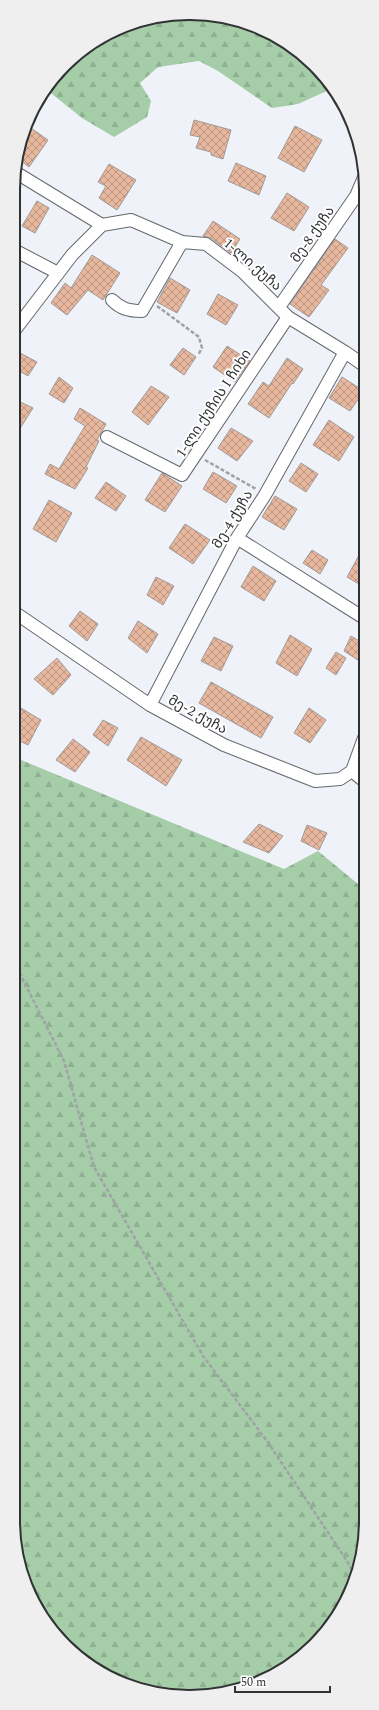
<svg xmlns="http://www.w3.org/2000/svg" width="379" height="1710" font-family="Spectral,'Noto Sans Georgian',serif">
<style>
.forest{fill:url(#forest-firs)}
.lines{fill:none;stroke-linecap:round;stroke-linejoin:round}
.stream{stroke:#76b3c1;stroke-width:4}
.building{fill:url(#building-cross-hatch);stroke:#9f9a97}
.minor-casing{stroke:#65686d;stroke-width:14}
.path{stroke:#a0a2a7;stroke-width:2.5;stroke-dasharray:4 2;stroke-linecap:butt}
.minor{stroke:#fff;stroke-width:12}
.labels{text-anchor:middle;stroke-width:4;stroke-linejoin:round;paint-order:stroke}
.street-label{font-size:14px;fill:#313234;stroke:#fff}
.rim{fill:none;stroke:#313234;stroke-width:2}
</style>
<defs>
<pattern id="forest-firs" width="22" height="20" patternUnits="userSpaceOnUse"><rect width="22" height="20" fill="#a5cda8"/><path d="M5 1l3.5 6h-7zM16 11l3.5 6h-7z" fill="#8eb091"/></pattern>
<pattern id="building-cross-hatch" width="8" height="8" patternUnits="userSpaceOnUse"><rect width="8" height="8" fill="#e7b79e"/><path d="M0 0l8 8M0 8l8-8" fill="none" stroke="#bc9582"/></pattern>
</defs>
<rect width="100%" height="100%" fill="#eff2f8"/>
<path class="forest" d="M213 15 268 31 314 65 331 89 298 104 272 108 218 71 199 61 158 67 140 83 151 101 147 117 114 137 82 118 47 90 82 49 144 19Z
M14 757 284 869 318 851 364 889V1544L342 1609 297 1660 246 1688 178 1697 112 1679 57 1637 26 1588 13 1520Z"/>
<g class="lines">
<path class="stream" d="M205 15H216"/>
</g>
<path class="building" d="M194 120 231 130 223 159 211 155V152L196 148 200 137 190 135Z
M28 126 48 140 29 167 17 158Z
M295 126 322 140 304 172 278 158Z
M236 163 266 176 259 195 228 181Z
M109 164 136 180 117 210 99 198 106 186 98 182Z
M287 193 309 207 294 231 271 218Z
M37 201 49 208 35 233 22 226Z
M213 221 240 239 231 253 211 238 203 236Z
M335 239 348 248 321 285 329 290 309 317 290 304Z
M92 255 120 273 103 300 88 290 67 315 51 303 65 283 71 288Z
M170 278 190 290 177 313 157 302Z
M218 294 238 305 226 325 207 314Z
M227 346 250 361 235 382 213 367Z
M183 348 196 357 184 375 170 365Z
M20 353 37 362 28 376 14 368V362Z
M287 358 303 369 293 384 292 383 269 418 248 404 263 382 269 386Z
M59 377 73 388 64 403 49 394Z
M342 377 364 391 350 411 329 398Z
M151 386 169 397 148 425 132 412Z
M14 399 33 408 14 438Z
M80 408 106 424 97 440 99 441 86 467 88 468 75 489 45 474 50 464 59 469 85 426 74 419Z
M329 420 354 437 339 461 313 445Z
M231 428 253 441 237 461 218 448Z
M301 463 318 474 306 492 289 481Z
M213 472 237 486 226 503 203 489Z
M162 473 182 486 165 512 145 500Z
M106 482 126 496 116 511 95 498Z
M275 496 297 509 284 530 262 517Z
M49 500 72 513 56 542 33 529Z
M185 524 210 540 193 564 169 548Z
M364 546V587L347 577Z
M312 550 328 560 320 574 303 563Z
M253 566 276 581 264 601 241 587Z
M156 577 174 586 163 605 147 595Z
M80 611 98 624 87 641 69 626Z
M138 621 158 634 147 653 128 638Z
M290 635 312 649 297 676 276 663Z
M351 636 364 644V655L361 662 344 651Z
M214 637 233 646 221 671 201 661Z
M336 652 346 658 336 675 326 668Z
M57 658 71 675 53 695 34 679Z
M211 682 273 717 261 738 199 703Z
M14 704 41 720 28 745 14 738Z
M309 708 326 720 310 743 294 733Z
M103 720 118 728 108 746 93 735Z
M141 737 182 760 166 786 127 760Z
M73 739 90 752 75 772 56 760Z
M259 824 283 836 269 853 243 842Z
M307 825 327 833 319 850 301 841Z"/>
<g class="lines">
<g class="minor-casing">
<path id="minor" d="M15 172 102 225
M14 250 58 273
M112 300C121 309 129 311 142 311L182 242
M279 307 356 196 365 175
M14 331 72 255 102 225 131 220 182 242 206 244 243 272 288 317 345 352 365 366
M107 437 182 475 288 317
M237 538 364 618
M14 612 150 705 224 745 315 781 340 779 352 771 364 738
M150 705 237 538 265 495 345 352
M352 771 364 781"/>
</g>
<path class="path" d="M157 306 199 337 202 348 198 355
M205 460 256 489
M14 962 64 1061 94 1167 203 1356 267 1441 347 1561 354 1575"/>
<use href="#minor" class="minor"/>
</g>
<g class="labels">
<g class="street-label">
<text transform="translate(312 234) rotate(-55)" y="5">მე-8 ქუჩა</text>
<text transform="translate(253 264) rotate(41)" y="5">1-ლი ქუჩა</text>
<text transform="translate(213 403) rotate(-57)" y="5">1-ლი ქუჩის I ჩიხი</text>
<text transform="translate(232 519) rotate(-59)" y="5">მე-4 ქუჩა</text>
<text transform="translate(198 714) rotate(29)" y="5">მე-2 ქუჩა</text>
</g>
</g>
<path d="M0 0H379V1710H0ZM189 20H190A169 169 0 0 1 359 189V1521A169 169 0 0 1 190 1690H189A169 169 0 0 1 20 1521V189A169 169 0 0 1 189 20Z" fill="#efefef" fill-rule="evenodd"/>
<path class="rim" d="M189 20H190A169 169 0 0 1 359 189V1521A169 169 0 0 1 190 1690H189A169 169 0 0 1 20 1521V189A169 169 0 0 1 189 20Z"/>
<path d="M235 1686v6h95v-6" fill="none" stroke="#313234" stroke-width="2"/>
<text x="241" y="1686" font-size="12" fill="#313234" stroke="#ffffff" stroke-width="3" paint-order="stroke">50 m</text>
</svg>
